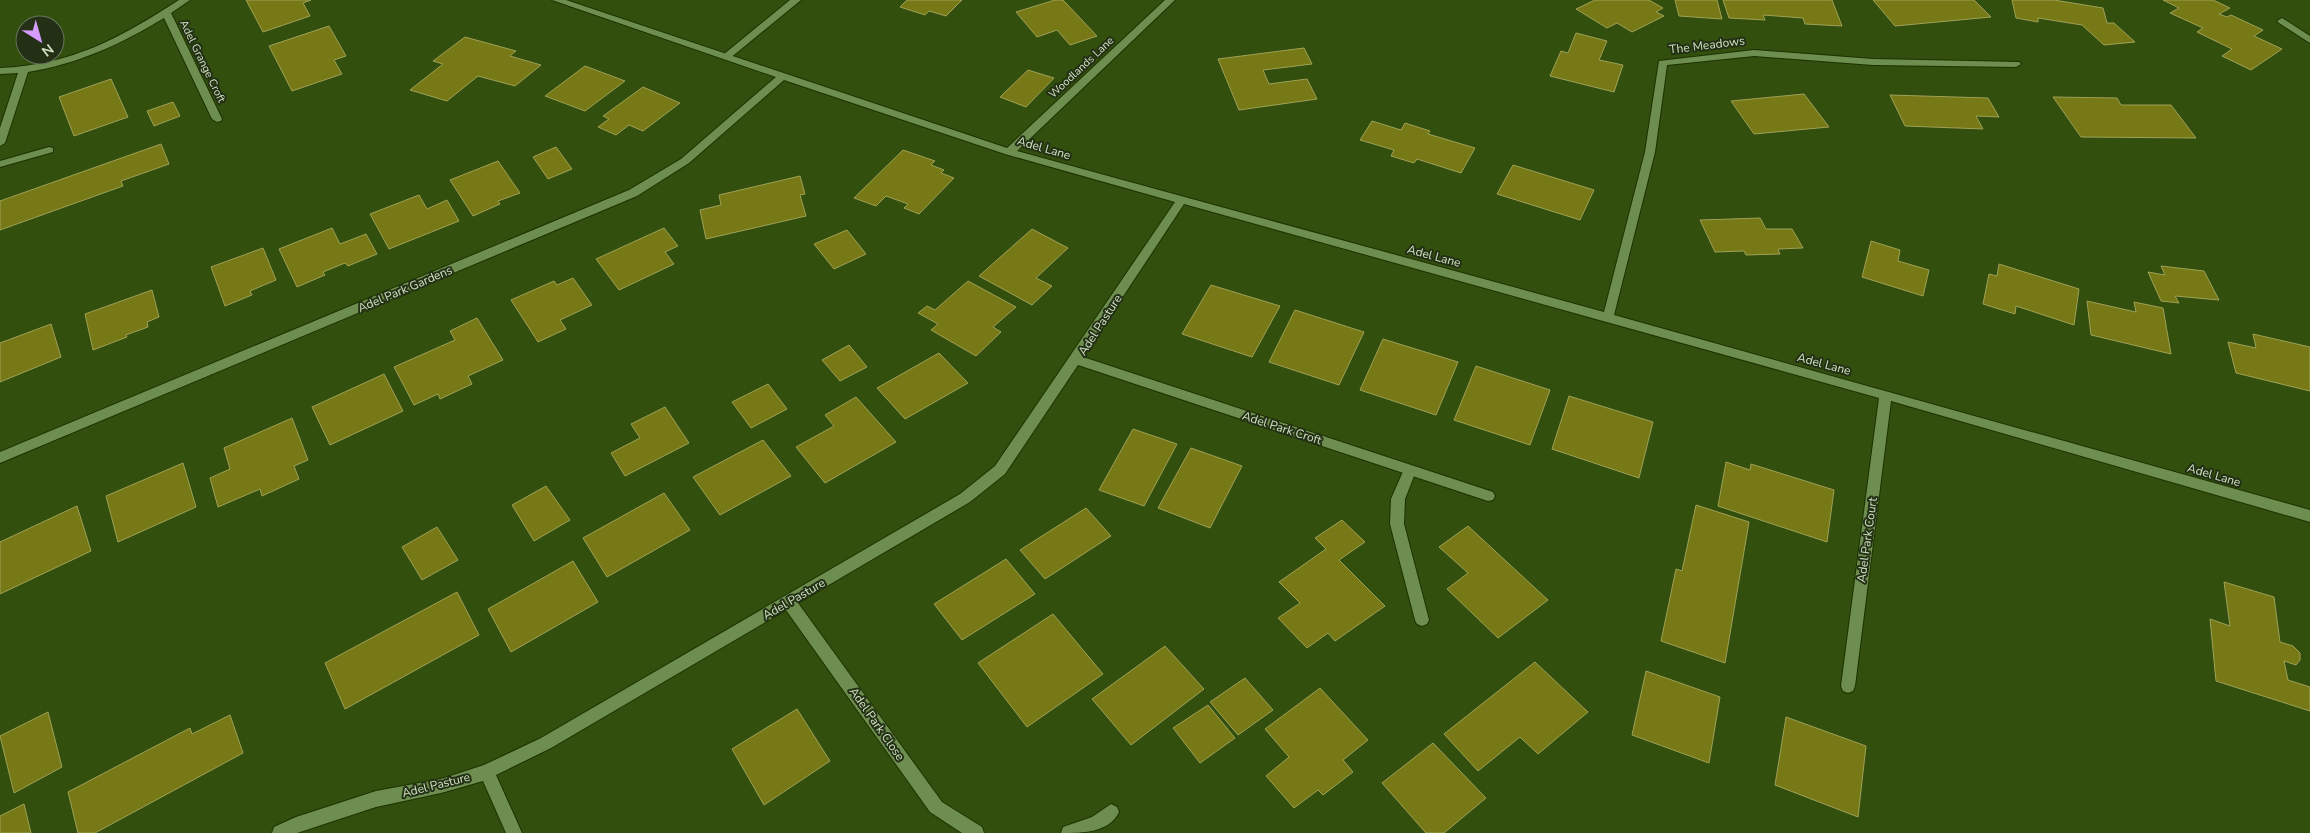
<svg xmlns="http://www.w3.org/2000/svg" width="2310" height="833" font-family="'Nunito Sans',sans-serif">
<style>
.building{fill:#777916;stroke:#9ea157}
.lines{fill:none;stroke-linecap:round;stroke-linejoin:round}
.service-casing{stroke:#1d3201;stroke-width:2}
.minor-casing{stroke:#1d3201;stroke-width:2}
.service{fill:#6e8e4f;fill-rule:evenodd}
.minor{fill:#6e8e4f;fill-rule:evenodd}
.labels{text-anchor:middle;stroke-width:4;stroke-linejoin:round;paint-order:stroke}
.far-street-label{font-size:11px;fill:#d0e2c1;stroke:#233016}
.street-label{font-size:12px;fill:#d0e2c1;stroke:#233016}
</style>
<rect width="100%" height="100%" fill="#324f0d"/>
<path class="building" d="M246 0H311L303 3 310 16 263 32Z
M907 0H962L946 16 929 11 925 15 900 7Z
M1055 0H1063L1097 36 1070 45 1057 30 1037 37 1016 12Z
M1595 0H1649L1663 8 1656 12 1664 16 1632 32 1617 23 1607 28 1576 9Z
M1675 0H1717L1722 19 1679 16Z
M1723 0H1832L1842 26 1805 24 1803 18 1763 15 1765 20 1729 18Z
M1873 0H1974L1991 17 1895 26Z
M2012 0H2054L2103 8 2107 23H2114L2135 42 2104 45 2082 25 2038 18V22L2016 18Z
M2163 0H2213L2230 8 2219 14 2227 17 2231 15 2263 30 2254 36 2282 49 2251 70 2222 56 2232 49 2197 32 2203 28 2170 13 2179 8Z
M329 26 346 56 334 60 342 74 292 91 269 46Z
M1576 33 1607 41 1599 60 1623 65 1614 92 1550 76 1561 51 1568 53Z
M465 37 516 51 510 56 541 65 515 86 478 76 447 101 410 90 443 64 433 61Z
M1304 48 1312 64 1263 70 1269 84 1307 79 1317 99 1239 110 1218 59Z
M585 66 625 81 585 111 545 96Z
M1028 70 1054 78 1026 107 1000 97Z
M111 79 128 117 74 136 59 97Z
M643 87 680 103 643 131 629 125 616 135 598 127 609 119 603 116Z
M1804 94 1829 127 1754 134 1731 101Z
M1890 95 1988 98 1999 117 1976 116 1983 129 1905 126Z
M2053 97 2117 98 2121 105H2171L2196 138 2081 137Z
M173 102 180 116 154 126 147 111Z
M1372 121 1401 130 1405 123 1430 131 1428 134 1475 148 1461 173 1417 159 1414 163 1391 156 1394 150 1360 140Z
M161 144 169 164 121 181 123 186 0 230V201Z
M556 147 572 169 548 179 533 157Z
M903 150 935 161 931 165 944 170 941 173 954 178 919 214 904 208 908 204 886 196 876 206 854 198Z
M498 161 520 193 498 201 500 204 473 216 450 180Z
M1513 165 1594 190 1580 220 1497 194Z
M800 176 805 194 800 195 806 216 706 239 700 210 721 205 719 195Z
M419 195 427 209 447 200 459 221 389 249 370 214Z
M1760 218 1766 229H1792L1803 248 1778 249 1780 254 1746 255 1744 251 1715 252 1700 220Z
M332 228 340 244 366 234 377 254 348 266 345 263 323 272 325 275 297 287 279 249Z
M664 228 678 246 665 252 674 264 619 290 596 259Z
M1032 229 1068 248 1036 278 1052 286 1032 305 979 276Z
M847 230 866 254 834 269 814 244Z
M1871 241 1900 250 1898 261 1929 270 1923 296 1862 277Z
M263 248 276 280 250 291 252 295 225 306 211 267Z
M1999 264 2079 289 2074 325 2016 306 2015 314 1983 304 1989 274 1997 276Z
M2161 266 2204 271 2219 300 2175 296 2179 303 2161 301 2148 272 2165 275Z
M573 278 592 305 560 320 566 329 538 342 511 300 554 281 557 285Z
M968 281 1016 307 993 327 1001 332 976 356 931 330 938 324 918 313 927 306 935 310Z
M1211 285 1280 306 1252 357 1182 334Z
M152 290 159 317 147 322 148 327 126 335 127 337 93 350 85 314Z
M2087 301 2136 312 2134 302 2163 308 2171 354 2091 335Z
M1295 310 1364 332 1339 385 1269 362Z
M477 318 503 360 468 376 472 384 440 399 438 394 414 405 394 367 455 340 450 331Z
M51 324 61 357 0 382V343Z
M2253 334 2310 347V391L2236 373 2228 342 2256 348Z
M1383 339 1458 362 1436 415 1360 390Z
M849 345 867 367 840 381 822 360Z
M939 353 968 383 905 419 877 388Z
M1476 366 1550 390 1530 445 1454 420Z
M384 374 403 411 330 445 312 407Z
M768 384 787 409 751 428 732 402Z
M1569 396 1653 422 1639 478 1552 449Z
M856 397 896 442 825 483 796 447 834 426 825 415Z
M665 407 689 443 625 476 611 453 640 438 631 424Z
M292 418 308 460 294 466 299 479 262 496 260 489 218 507 210 478 230 469 224 448Z
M1133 429 1177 444 1144 506 1099 490Z
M763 440 791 476 720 515 693 477Z
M1191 448 1242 466 1210 528 1158 508Z
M1726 462 1750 470 1751 464 1834 490 1827 542 1718 506Z
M183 463 196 507 118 542 106 496Z
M546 486 570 520 534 541 512 505Z
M664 493 690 530 607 577 583 538Z
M1696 505 1749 522 1725 663 1661 641 1676 569 1682 571Z
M77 506 91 551 0 594V542Z
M1086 508 1111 536 1045 579 1020 550Z
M1342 520 1365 542 1339 560 1385 606 1335 641 1328 633 1307 648 1278 618 1300 603 1279 582 1326 549 1315 538Z
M1468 526 1548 600 1498 638 1447 589 1468 573 1439 547Z
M437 527 458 560 422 580 402 547Z
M1006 559 1035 594 962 640 934 604Z
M573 561 598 602 511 652 488 609Z
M2224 582 2274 597 2280 642 2293 646 2300 653V660L2296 665 2284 661 2288 680 2310 687V711L2216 681 2210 619 2230 626Z
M457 592 479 635 345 709 325 663Z
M1053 614 1103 674 1027 727 978 663Z
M1165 646 1204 689 1131 745 1092 699Z
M1535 662 1588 712 1538 754 1520 737 1478 771 1444 734Z
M1646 671 1720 697 1709 763 1632 735Z
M1245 678 1273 710 1238 735 1210 702Z
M1320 688 1368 740 1343 760 1353 772 1323 795 1318 790 1294 808 1266 776 1289 757 1265 729Z
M1208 705 1235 738 1200 763 1173 728Z
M797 709 830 761 764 805 732 749Z
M48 712 62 767 14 793 0 736Z
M230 715 243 753 95 833H78L68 792 190 728 192 734Z
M1786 717 1866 746 1858 817 1775 785Z
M1433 743 1486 798 1444 833H1426L1382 783Z
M24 804 31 833H0V816Z"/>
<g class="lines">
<g class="service-casing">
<path id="service" d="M790 0H801L729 59H723V55Z
M1410 466 1415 467 1416 471 1405 499 1404 524 1429 620 1427 624 1422 626 1417 624 1415 620 1390 524 1391 499 1405 467Z"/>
</g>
<g class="minor-casing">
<path id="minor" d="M179 0H190L171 13 222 119 221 121 217 122 212 119 164 18C121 44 78 64 28 72L5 143 0 146V128L18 73 0 74V68C72 65 120 38 179 0Z
M552 0H566L1007 148 1165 0H1175L1017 151 1604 312 1645 152 1659 61 1754 50 1873 59 2019 62 2021 64 2016 67 1873 65 1754 56 1667 65 1655 152 1614 315 2310 510V522L1891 401 1855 686 1853 691 1848 693 1843 691 1841 686 1879 398 1184 204 1083 357 1493 492 1495 496 1493 500 1488 501 1078 365 1005 474 970 502 798 603 942 802 982 827 984 833H962L930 812 786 610 551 748 496 775 522 833H506L483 781 441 793 376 807 297 833H272L274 827 296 817 376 791 441 779 484 765 541 738 960 494 995 466 1175 202 1005 154 784 80 689 163 637 196 0 463V452L629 190 681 159 776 77Z
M2282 18 2310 36V43L2279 23 2277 21Z
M49 147 53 148V152L0 167V161Z
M1111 804 1117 807 1119 812C1109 833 1082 833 1061 833L1063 827 1092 817Z"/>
</g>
<use href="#service" class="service"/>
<use href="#minor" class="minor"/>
</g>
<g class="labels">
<g class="far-street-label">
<text transform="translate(203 61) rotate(64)" y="4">Adel Grange Croft</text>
<text transform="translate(1081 67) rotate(-43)" y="4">Woodlands Lane</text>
</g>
<g class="street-label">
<text transform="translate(1707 45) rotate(-7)" y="4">The Meadows</text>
<text transform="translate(1044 148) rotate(16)" y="4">Adel Lane</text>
<text transform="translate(1434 256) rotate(15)" y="4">Adel Lane</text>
<text transform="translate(405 289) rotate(-23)" y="4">Adel Park Gardens</text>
<text transform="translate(1100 325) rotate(-57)" y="4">Adel Pasture</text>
<text transform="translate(1824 364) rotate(15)" y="4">Adel Lane</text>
<text transform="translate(1282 428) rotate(18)" y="4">Adel Park Croft</text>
<text transform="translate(2214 475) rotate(16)" y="4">Adel Lane</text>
<text transform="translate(1867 540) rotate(-82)" y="4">Adel Park Court</text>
<text transform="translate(794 599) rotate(-30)" y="4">Adel Pasture</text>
<text transform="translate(877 724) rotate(55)" y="4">Adel Park Close</text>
<text transform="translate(436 785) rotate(-14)" y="4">Adel Pasture</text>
</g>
</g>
<g transform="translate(40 40) rotate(143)"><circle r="24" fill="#233016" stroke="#68775a"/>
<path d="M0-4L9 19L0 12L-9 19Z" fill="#d59cfb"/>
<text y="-8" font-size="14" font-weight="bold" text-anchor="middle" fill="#d0e2c1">N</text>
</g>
</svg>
